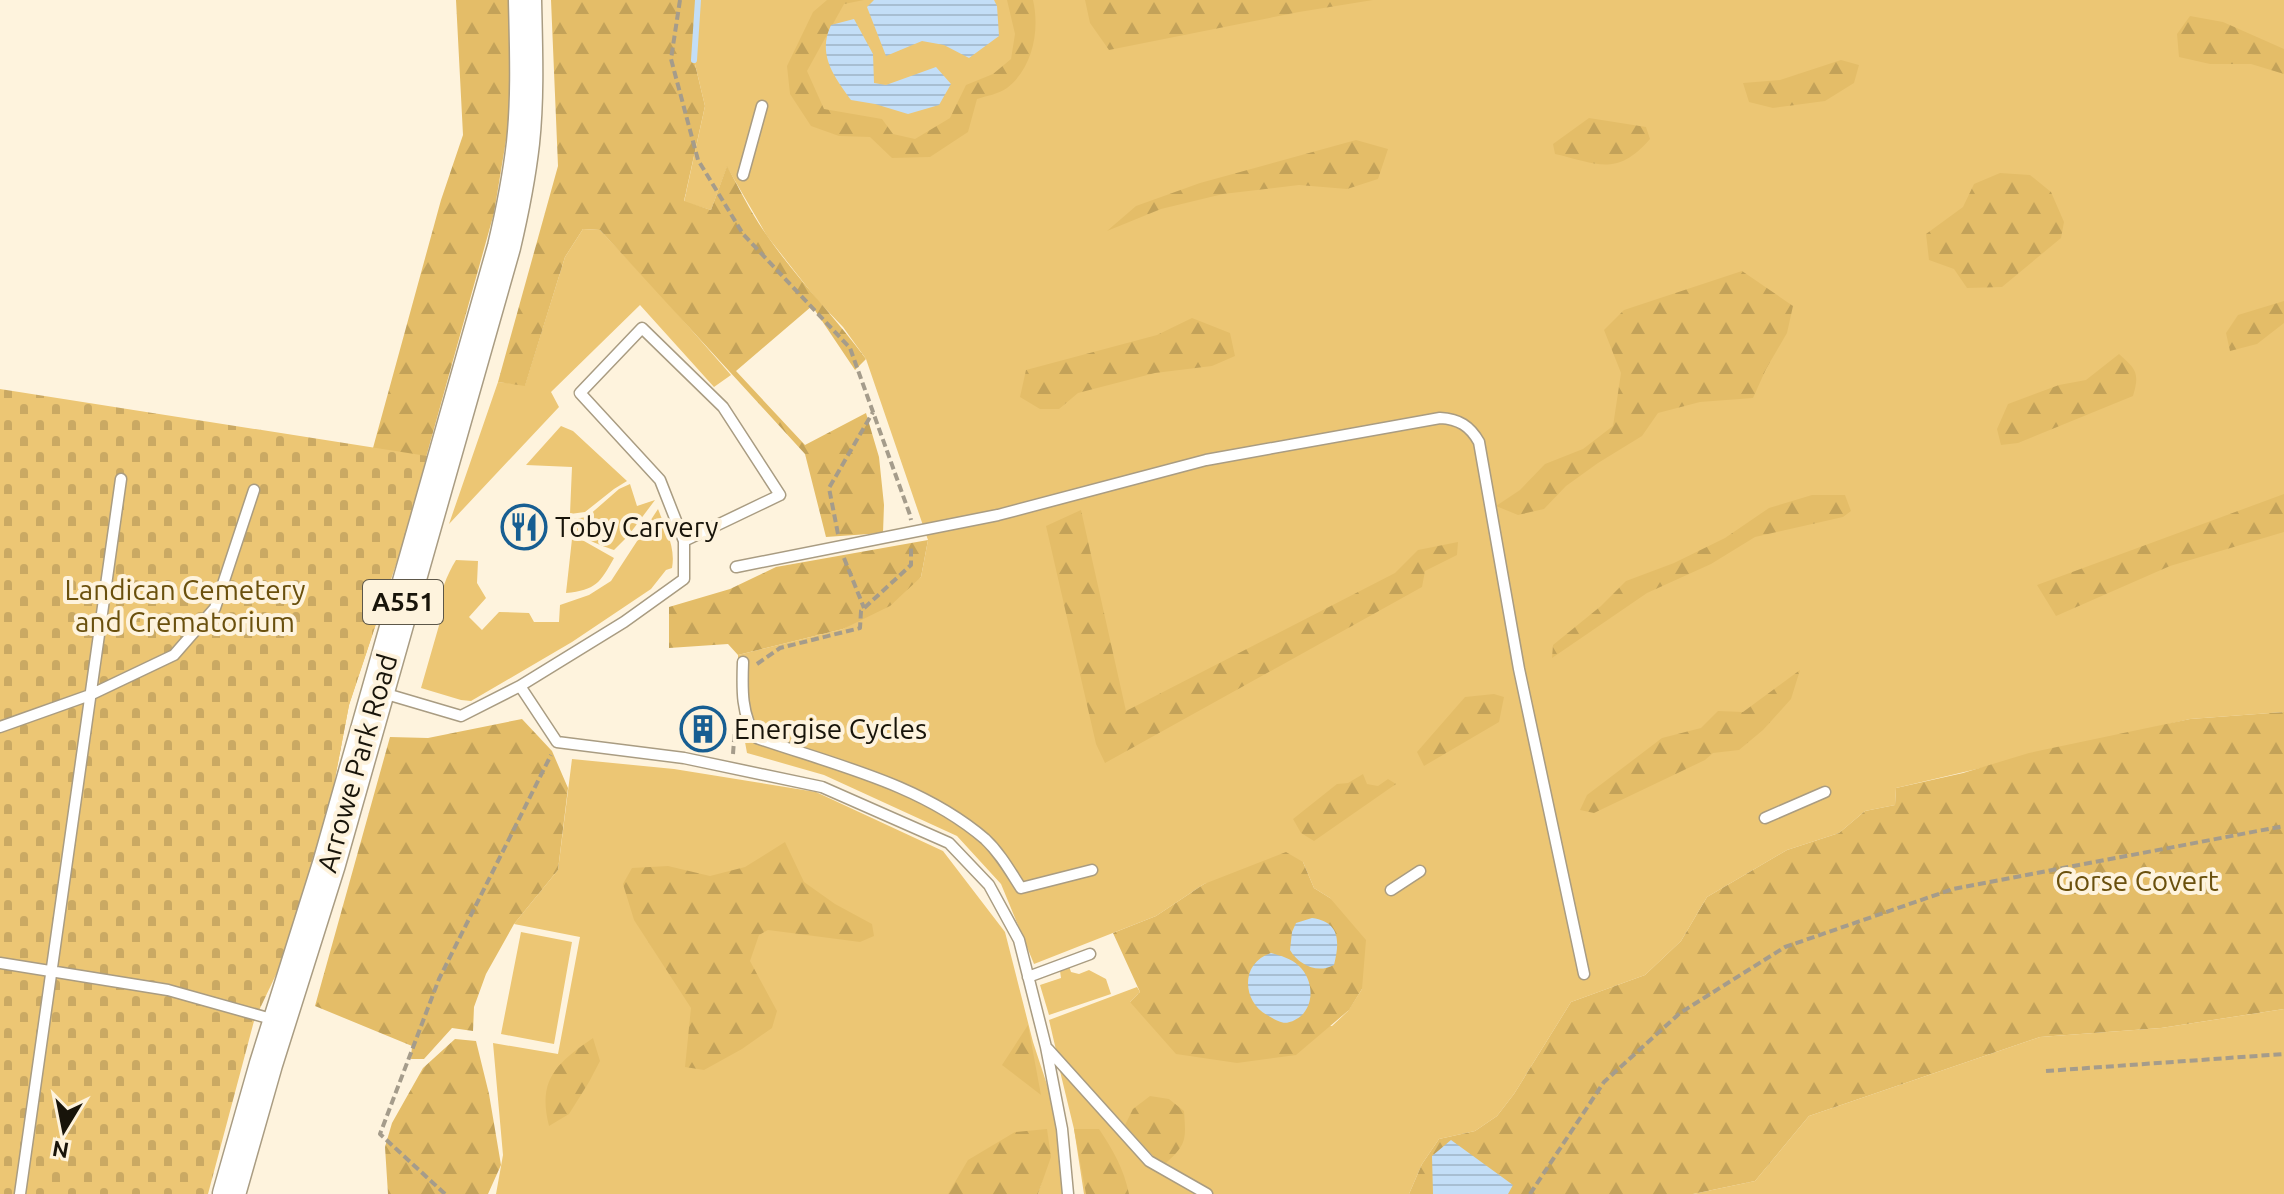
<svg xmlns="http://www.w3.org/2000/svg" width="2284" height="1194" font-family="Ubuntu,sans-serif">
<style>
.green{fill:#ecc674}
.forest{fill:url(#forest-firs)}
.cemetery{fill:url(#cemetery-stones)}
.water{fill:url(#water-rules)}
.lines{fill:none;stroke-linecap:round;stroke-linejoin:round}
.stream{stroke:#c3def7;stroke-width:6}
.service-casing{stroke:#a99c82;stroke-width:13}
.primary-casing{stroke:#a99c82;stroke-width:35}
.path{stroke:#a59c8b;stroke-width:4;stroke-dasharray:8 4;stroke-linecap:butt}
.service{stroke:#fff;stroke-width:10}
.primary{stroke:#fff;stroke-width:32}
.labels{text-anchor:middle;stroke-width:8;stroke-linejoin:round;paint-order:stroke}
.shield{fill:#fef3dd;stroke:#5d5749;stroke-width:2}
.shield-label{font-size:26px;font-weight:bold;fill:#18140a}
.poi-label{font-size:28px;fill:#18140a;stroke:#fef3dd;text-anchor:start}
.park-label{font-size:28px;fill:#6a500d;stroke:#fef3dd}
.street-label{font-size:28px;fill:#18140a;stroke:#fef3dd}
</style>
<defs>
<pattern id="forest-firs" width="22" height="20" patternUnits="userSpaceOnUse" patternTransform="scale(2)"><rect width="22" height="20" fill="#e4bd68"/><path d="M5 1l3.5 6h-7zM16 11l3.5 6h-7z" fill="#c3a259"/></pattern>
<pattern id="cemetery-stones" width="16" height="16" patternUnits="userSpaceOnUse" patternTransform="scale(2)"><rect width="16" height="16" fill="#ecc674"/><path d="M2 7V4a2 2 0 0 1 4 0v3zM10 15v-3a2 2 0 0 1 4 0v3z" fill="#caa963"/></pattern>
<pattern id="water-rules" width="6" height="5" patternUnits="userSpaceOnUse" patternTransform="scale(2)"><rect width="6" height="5" fill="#c3def7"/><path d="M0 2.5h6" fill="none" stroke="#a7bed2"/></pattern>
</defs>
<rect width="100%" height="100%" fill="#fef3dd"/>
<path class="green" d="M698 0H2284V712L2190 719 1896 788 1895 805 1865 811 1839 833 1787 850 1707 897 1681 941 1645 975 1571 1002 1514 1094 1497 1116 1475 1131 1439 1139 1422 1164 1409 1194H1209L1154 1157 1056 1050 1049 1020 1137 987 1140 992 1130 1002 1332 1026 1348 1011 1362 989 1330 898 1314 888 1303 862 1204 884 1156 916 1034 964 1001 884 957 836 824 775 747 753 738 704V655L843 629 921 577 928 540 866 359 843 327 818 301 767 236 727 167 711 210 684 202 705 106 694 60Z
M583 229 600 230 660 294 731 375 714 387 640 305 551 392 559 407 449 524 498 382 525 385 565 257Z
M561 426 573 431 627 481 614 489 585 512 570 514 572 467 526 465Z
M630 484 637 506 655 500 628 536 614 550C602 546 579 537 572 529L573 519 587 517 619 489Z
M658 509C665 528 676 547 672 568L666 570 651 589 572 642 471 701 461 700 421 688 440 622C436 602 445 578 456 560L478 561 477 583 486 598 469 617 482 630 499 612 529 613 534 622H559L560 605 589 595 611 581Z
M572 539 584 541 614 558C600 583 596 590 566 593Z
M572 759 674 769 816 792 943 851 1005 932 1033 1042 1053 1103 1064 1194H1038L1049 1158 1017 1194H496L503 1155 493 1043 558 1054 580 937 514 924 558 870Z
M521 932 572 942 554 1044 501 1034Z
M1069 966 1071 972 1079 974 1089 970 1106 979 1111 994 1049 1015 1040 985 1061 978 1060 971Z
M2284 1009V1194H1693L1755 1181 1809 1116 2040 1037 2161 1028Z
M1059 1067 1148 1162 1201 1194H1084L1074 1129Z"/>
<path class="forest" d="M456 0H508L512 104 494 213 400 551 349 705 333 789 282 962 373 448 441 200 463 135Z
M551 0H698L694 60 705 106 684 201 711 210 727 166C740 190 752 215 768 237 798 280 835 317 866 359L855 370 812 306 736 371 805 445 866 413 879 457 884 505 883 533 826 537 805 454 600 230 583 229 565 257 525 386 498 382 558 166Z
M827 0H864L844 4 807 71 824 109 882 119 893 134 915 139 950 118 966 85 993 74 1011 59 1015 34 1007 0H1033C1040 30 1033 68 1007 88 999 94 986 96 977 99L968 132 930 157 892 158 870 137 839 136 811 126 790 94 787 66 813 12Z
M1085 0H1373L1299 12 1109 50 1090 23Z
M2190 16 2223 22 2284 49V74L2251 64H2210L2179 57 2177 34Z
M1841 60 1859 65 1854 83 1825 101 1773 108 1749 102 1743 83 1780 80Z
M1589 118 1646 127 1650 139C1617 177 1598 164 1555 154L1553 144Z
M1356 140 1388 149 1378 179 1347 189 1299 185 1223 194 1161 209 1107 231 1136 206 1200 183Z
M2000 173 2030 175 2051 192 2064 222 2061 238 2002 287 1967 288 1954 269 1929 260 1926 234 1963 207 1974 184Z
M1742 271 1793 306 1787 333 1766 369 1753 398 1700 402 1658 413 1642 436 1598 463 1566 486 1544 509 1518 515 1496 506 1520 490 1545 464 1583 449 1613 426 1621 373 1604 330 1624 310Z
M2284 301V323L2257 344 2230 351 2226 333 2238 315Z
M1192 318 1230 333 1235 356 1212 366 1155 373 1078 393 1059 409H1040L1020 397 1026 370 1157 335Z
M2119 354C2136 369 2140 373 2133 396L2018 443 2001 445 1997 429 2008 404 2059 385 2086 380Z
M2284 494V532L2170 566 2056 616 2037 585Z
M1812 495H1845L1851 511 1843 517 1755 537 1711 564 1647 593 1552 658 1553 645 1601 606 1626 581 1674 563 1725 538 1769 508Z
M1081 510 1126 711 1395 573 1418 550 1458 542 1457 555 1425 571 1422 587 1105 763 1096 744 1046 526Z
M928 540 921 577 890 606 843 629 738 655 728 644 669 648V607L730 589 776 567Z
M1800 670 1791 699 1763 730 1739 750 1713 753 1705 760 1594 813 1580 810 1587 795 1662 738 1701 728 1718 711 1743 712Z
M1494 694 1504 697 1499 722 1424 766 1417 752 1465 697Z
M2284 712V1009L2161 1028 2040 1037 1809 1116 1755 1181 1693 1194H1409L1422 1164 1439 1139 1475 1131 1497 1116 1514 1094 1571 1002 1645 975 1681 941 1707 897 1787 850 1839 833 1865 811 1895 805 1896 788 1963 773 2029 753 2190 719Z
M522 719 552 751 568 788 558 870 514 924 486 974 474 1007 473 1031 452 1028 424 1059H411L412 1046 315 1006 390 737 428 738Z
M1363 774 1367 784 1378 786 1388 779 1396 784 1314 841 1301 833 1293 819 1337 784 1348 783Z
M785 842 804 882 835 904 872 924 874 936 860 942 768 930 759 935 750 961 777 1011 772 1028 742 1049 704 1070 685 1067 691 1008 634 920 623 884 632 868 668 866 710 876 745 867Z
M1286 852 1303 862 1314 888 1330 898 1366 940 1362 989 1349 1010 1296 1055 1237 1063 1176 1054 1130 1002 1140 992 1113 933 1156 916 1204 884Z
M1028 1025 1041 1095 1002 1065Z
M593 1038 600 1061 589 1082 569 1114 549 1126C537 1079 557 1063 593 1038Z
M455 1039 476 1041 489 1094 501 1165 488 1194H388L385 1147 392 1123 423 1068Z
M1150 1096 1169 1099 1184 1111C1186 1140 1187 1144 1165 1164L1154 1157 1125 1125 1133 1109Z
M1047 1129 1051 1157 1038 1194H948L968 1160 1015 1132Z
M1074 1129H1099C1113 1150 1124 1169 1129 1194H1086Z"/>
<path class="cemetery" d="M0 389 427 456 400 552 349 705 333 789 282 962 254 1021 208 1194H0Z"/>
<path class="water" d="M874 0H994L997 6 999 36 969 58 944 45 922 41 886 56 867 7Z
M854 19 873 54 874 83 886 85 936 67 951 84 939 105 908 114 875 104 851 100C834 76 817 55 831 25Z
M1312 918C1340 922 1340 941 1334 965 1317 974 1299 965 1290 950L1292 932 1296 923Z
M1271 953C1281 956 1291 958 1299 966 1313 979 1315 1003 1301 1016 1286 1027 1281 1023 1267 1015 1242 1001 1240 963 1271 953Z
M1451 1140 1513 1185 1508 1194H1433L1432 1156Z"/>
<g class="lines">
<path class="stream" d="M694 60 698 0"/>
<g class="service-casing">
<path id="service" d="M743 175 762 106
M736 567 998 515 1206 460 1440 418C1459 419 1470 426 1479 442L1519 669 1584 974
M743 662C742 688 741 716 757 738 835 765 921 784 985 839 1000 853 1010 871 1021 888L1092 870
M520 686 624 622 684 579V541L660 480 580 393 642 328 723 407 780 495 684 541
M383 693 461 716 520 686 557 742 684 758 822 787 949 843 989 885 1019 940 1046 1047 1062 1129 1068 1194
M0 727 90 695 174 655 215 608 254 490
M1765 818 1825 792
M1391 890 1420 871
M0 963 168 990 275 1020
M1028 977 1090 954
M1048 1049 1149 1161 1207 1194
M20 1194 121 479"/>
</g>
<g class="primary-casing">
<path id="primary" d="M229 1194 266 1064 329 864 504 247C512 213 519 178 523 143 528 96 526 47 525 0"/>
</g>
<path class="path" d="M680 0 671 59 698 160 743 234 850 348 910 515 911 520
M838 534 829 488 873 412
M844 558 864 608
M757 664 780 648 860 628 861 611 911 565V545
M733 754 735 727
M2046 1071 2284 1054
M445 1194 380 1134 439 979 551 755
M1530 1194 1604 1082 1680 1013 1785 947 1953 889 2284 826"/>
<use href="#service" class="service"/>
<use href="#primary" class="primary"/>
</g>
<defs>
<g id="restaurant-ring" transform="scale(2.3)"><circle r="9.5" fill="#fef3dd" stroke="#175e92" stroke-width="1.5"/><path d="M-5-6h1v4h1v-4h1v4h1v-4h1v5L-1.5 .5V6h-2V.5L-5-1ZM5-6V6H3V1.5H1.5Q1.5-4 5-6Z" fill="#175e92"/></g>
<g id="building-ring" transform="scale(2.3)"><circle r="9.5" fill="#fef3dd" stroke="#175e92" stroke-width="1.5"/><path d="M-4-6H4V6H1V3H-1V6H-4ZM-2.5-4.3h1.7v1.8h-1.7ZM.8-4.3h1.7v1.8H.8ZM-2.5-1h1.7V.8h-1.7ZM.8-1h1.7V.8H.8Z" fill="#175e92"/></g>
</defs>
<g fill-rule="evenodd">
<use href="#restaurant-ring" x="524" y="527"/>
<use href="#building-ring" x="703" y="729"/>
</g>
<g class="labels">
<rect class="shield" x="363" y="580" width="80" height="44" rx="6"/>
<g class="shield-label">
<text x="403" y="611">A551</text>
</g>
<g class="poi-label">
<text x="555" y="537">Toby Carvery</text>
<text x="734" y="739">Energise Cycles</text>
</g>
<g class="park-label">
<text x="185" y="600">Landican Cemetery<tspan x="185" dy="32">and Crematorium</tspan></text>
<text x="2137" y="891">Gorse Covert</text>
</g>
<g class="street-label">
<text transform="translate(357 763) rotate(-74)" y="10">Arrowe Park Road</text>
</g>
</g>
<g transform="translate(64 1130) rotate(190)" stroke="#fef3dd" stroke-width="6" paint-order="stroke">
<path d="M0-6L14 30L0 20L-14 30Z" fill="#18140a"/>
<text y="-12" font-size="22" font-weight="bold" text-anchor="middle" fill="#18140a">N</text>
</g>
</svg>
